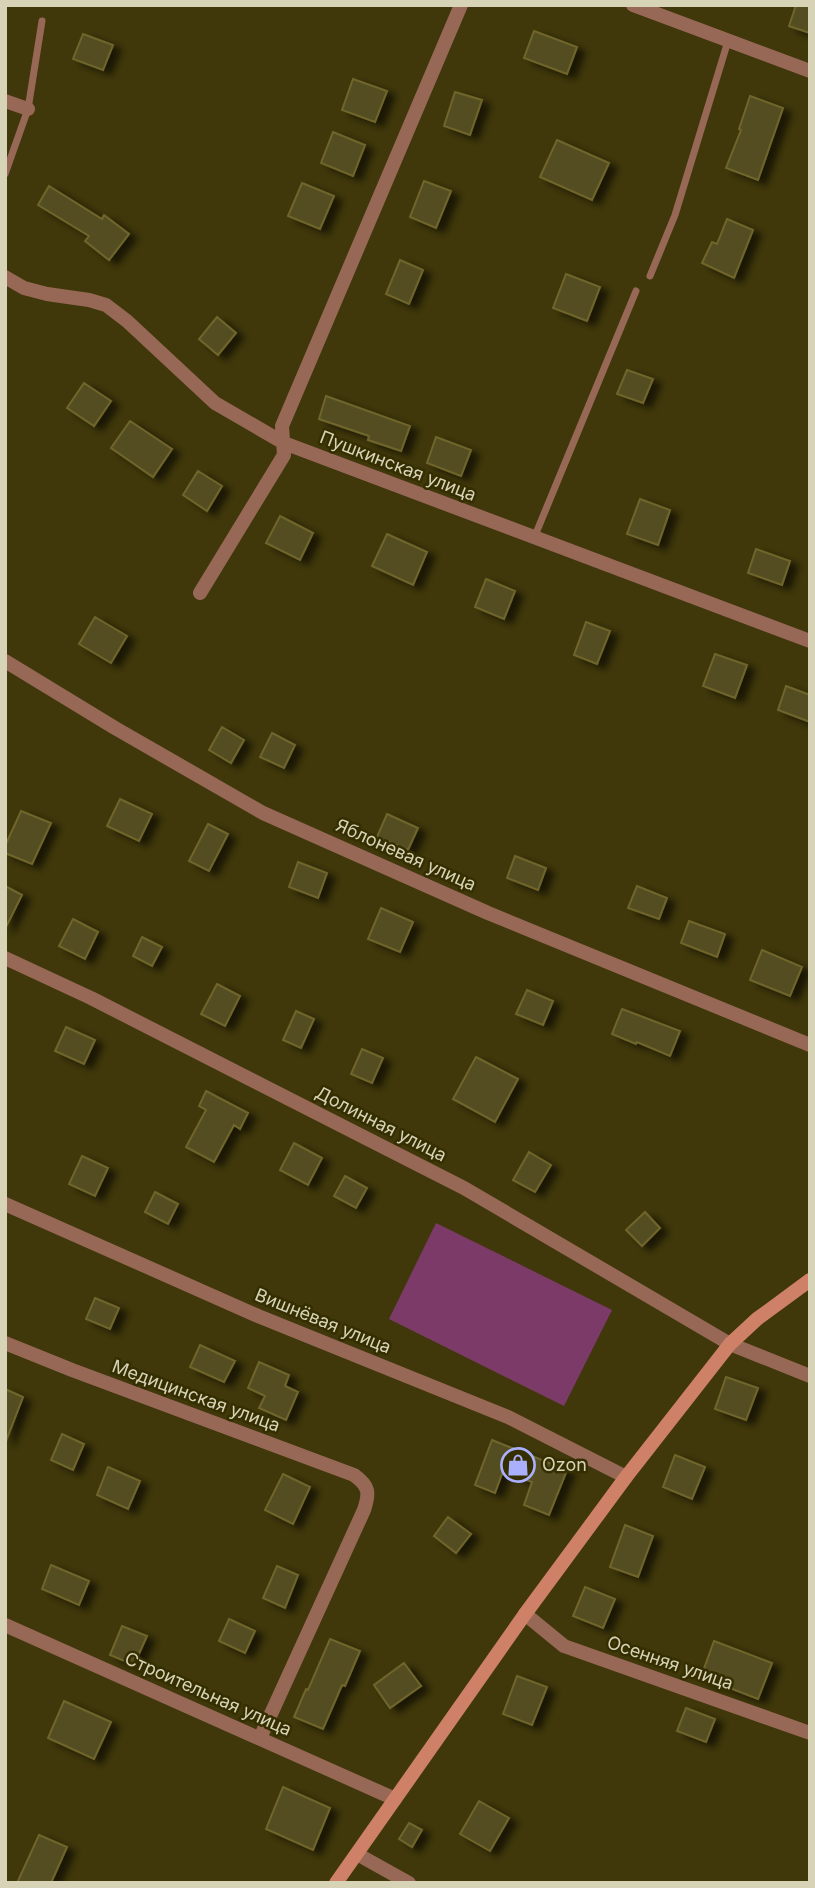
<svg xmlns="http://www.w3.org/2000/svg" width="815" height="1888" font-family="Inter,sans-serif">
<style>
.green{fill:#7b3a68}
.building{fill:#544e24;stroke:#6f652b;stroke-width:2;filter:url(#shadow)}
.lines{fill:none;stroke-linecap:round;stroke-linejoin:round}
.lane{stroke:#986857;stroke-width:7}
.street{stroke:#986857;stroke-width:14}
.secondary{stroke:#ce8166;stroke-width:14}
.labels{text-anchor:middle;stroke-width:5;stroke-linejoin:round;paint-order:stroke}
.street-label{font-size:18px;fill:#d7d3b6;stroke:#352e00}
.poi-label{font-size:18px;fill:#d7d3b6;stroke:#352e00;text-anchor:start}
</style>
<defs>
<filter id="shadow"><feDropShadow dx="8" dy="4.5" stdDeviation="3.5" flood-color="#0009"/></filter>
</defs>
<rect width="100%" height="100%" fill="#40380a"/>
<path class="green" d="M436 1223 612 1310 564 1406 389 1319Z"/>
<path class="building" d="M796 5H810V33L789 26Z
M534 31 577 47 567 74 524 58Z
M83 34 113 45 103 70 73 59Z
M353 79 387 91 375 122 342 110Z
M455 92 482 100 470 135 444 126Z
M750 96 783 108 758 180 726 168 741 130 739 129Z
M333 132 365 145 353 176 321 163Z
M557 140 609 163 592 200 540 177Z
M424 181 451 191 436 228 410 217Z
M302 183 334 196 320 229 288 216Z
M49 186 102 219 104 215 129 234 109 260 85 241 89 236 38 205Z
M727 219 753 230 734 278 702 263 712 242 717 244Z
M400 260 423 270 409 304 386 294Z
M566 274 600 287 587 321 553 308Z
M217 317 236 333 218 355 199 339Z
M627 370 653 379 643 403 617 394Z
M84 383 111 401 94 426 67 408Z
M326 396 410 426 401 451 368 440 369 436 319 419Z
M130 421 172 449 153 477 111 448Z
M436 437 471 450 461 476 427 463Z
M198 471 222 486 207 511 183 495Z
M640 499 670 510 658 545 627 534Z
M280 516 313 533 300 560 266 543Z
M387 534 427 552 413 585 372 566Z
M756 549 790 561 782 585 748 573Z
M486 579 515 591 504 619 475 607Z
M95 617 127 636 111 663 79 644Z
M586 622 610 631 597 664 574 655Z
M715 654 747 665 735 698 703 686Z
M786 686 810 695V722L778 710Z
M222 727 244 740 231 763 209 750Z
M272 733 295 745 284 768 260 757Z
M120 799 152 814 139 841 107 826Z
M21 811 51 823 32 864 5 853V846Z
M387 814 418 828 408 850 377 837Z
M208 824 228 834 209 871 189 861Z
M515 856 546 868 538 890 507 878Z
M298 862 327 873 318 898 289 887Z
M5 886 22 895 5 929Z
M637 886 667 898 659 919 628 908Z
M381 908 413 922 400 952 368 939Z
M73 919 98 932 85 959 59 946Z
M689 921 725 934 717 957 681 943Z
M142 937 162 947 152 966 133 956Z
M762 950 802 967 790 996 750 980Z
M217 984 240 996 225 1026 201 1014Z
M527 990 553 1001 543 1025 516 1014Z
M622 1009 680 1031 670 1056 637 1042 636 1044 612 1034Z
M296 1011 314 1019 301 1048 283 1040Z
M66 1027 95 1040 84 1064 55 1051Z
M362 1049 383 1058 372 1083 351 1074Z
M476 1057 518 1079 495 1122 453 1099Z
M206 1091 248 1113 240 1129 234 1125 214 1162 186 1147 206 1110 199 1106Z
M294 1143 322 1158 308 1185 280 1170Z
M529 1152 551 1165 535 1192 513 1180Z
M82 1156 108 1168 95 1196 69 1184Z
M345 1176 367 1188 356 1208 334 1196Z
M155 1192 178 1204 168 1224 145 1212Z
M645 1212 660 1228 642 1246 626 1230Z
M95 1298 119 1308 110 1329 86 1319Z
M200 1345 235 1361 224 1382 190 1367Z
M259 1362 289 1375 285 1386 298 1392 286 1420 259 1408 265 1396 248 1388Z
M726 1377 758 1388 746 1420 715 1409Z
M5 1389 23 1397 6 1441H5Z
M62 1434 84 1444 73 1470 51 1460Z
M492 1440 567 1470 549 1515 524 1505 532 1482 503 1471 495 1493 475 1485Z
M675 1455 705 1467 692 1499 663 1487Z
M108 1467 140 1481 128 1509 97 1495Z
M283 1474 310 1487 293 1524 265 1510Z
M448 1517 471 1534 456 1553 434 1536Z
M625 1525 653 1536 638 1577 610 1567Z
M51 1565 89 1581 79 1605 42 1589Z
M277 1566 298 1575 285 1608 263 1598Z
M585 1587 615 1599 603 1628 573 1616Z
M229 1619 255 1631 245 1653 219 1641Z
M122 1626 147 1636 134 1665 110 1655Z
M330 1639 360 1651 345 1686 342 1685 323 1729 294 1717 306 1689 308 1690Z
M714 1641 772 1663 758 1699 701 1677Z
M404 1663 421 1686 390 1708 374 1685Z
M517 1676 547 1687 532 1725 503 1714Z
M64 1701 111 1722 94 1759 48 1738Z
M686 1708 715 1719 706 1742 677 1731Z
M283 1787 330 1808 313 1850 266 1829Z
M479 1801 509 1818 490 1851 460 1834Z
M409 1823 422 1830 412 1847 399 1839Z
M39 1835 67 1847 51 1883H17Z"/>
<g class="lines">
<path class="lane" d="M5 174 28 109 42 21
M650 276 675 215 728 41
M534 538 636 291"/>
<path class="street" d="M633 5 810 71
M5 101 28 109
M5 277 24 288 47 294 89 300 106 305 127 321 215 403 284 443 810 641
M200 593 284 455 282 426 461 5
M5 661 115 728 263 813 488 913 810 1045
M5 958 91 998 464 1188 730 1344 810 1376
M5 1204 258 1316 508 1417 626 1477
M5 1343 72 1370 354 1475C369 1486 370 1492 364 1510L260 1738
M525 1614 564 1646 810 1733
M5 1625 395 1799
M357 1854 409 1883"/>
<path class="secondary" d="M336 1883 525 1614 626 1477 730 1344 757 1319 810 1280"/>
</g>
<defs>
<g id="shop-ring" transform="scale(1.75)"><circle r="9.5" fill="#352e00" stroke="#aab0fc" stroke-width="1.5"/><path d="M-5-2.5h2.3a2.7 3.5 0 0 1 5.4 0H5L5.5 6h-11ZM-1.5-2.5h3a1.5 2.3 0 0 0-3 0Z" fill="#aab0fc"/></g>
</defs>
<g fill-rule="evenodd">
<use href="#shop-ring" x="518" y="1465"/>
</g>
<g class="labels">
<g class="street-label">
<text transform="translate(398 466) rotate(21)" y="6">Пушкинская улица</text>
<text transform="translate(406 855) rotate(24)" y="6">Яблоневая улица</text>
<text transform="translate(381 1124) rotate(27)" y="6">Долинная улица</text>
<text transform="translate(323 1321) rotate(22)" y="6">Вишнёвая улица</text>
<text transform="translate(196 1396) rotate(20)" y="6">Медицинская улица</text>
<text transform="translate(670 1663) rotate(19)" y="6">Осенняя улица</text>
<text transform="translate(208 1694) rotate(24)" y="6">Строительная улица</text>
</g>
<g class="poi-label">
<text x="542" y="1471">Ozon</text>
</g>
</g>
<rect width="815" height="1888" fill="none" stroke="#d7d3b6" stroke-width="14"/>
</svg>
